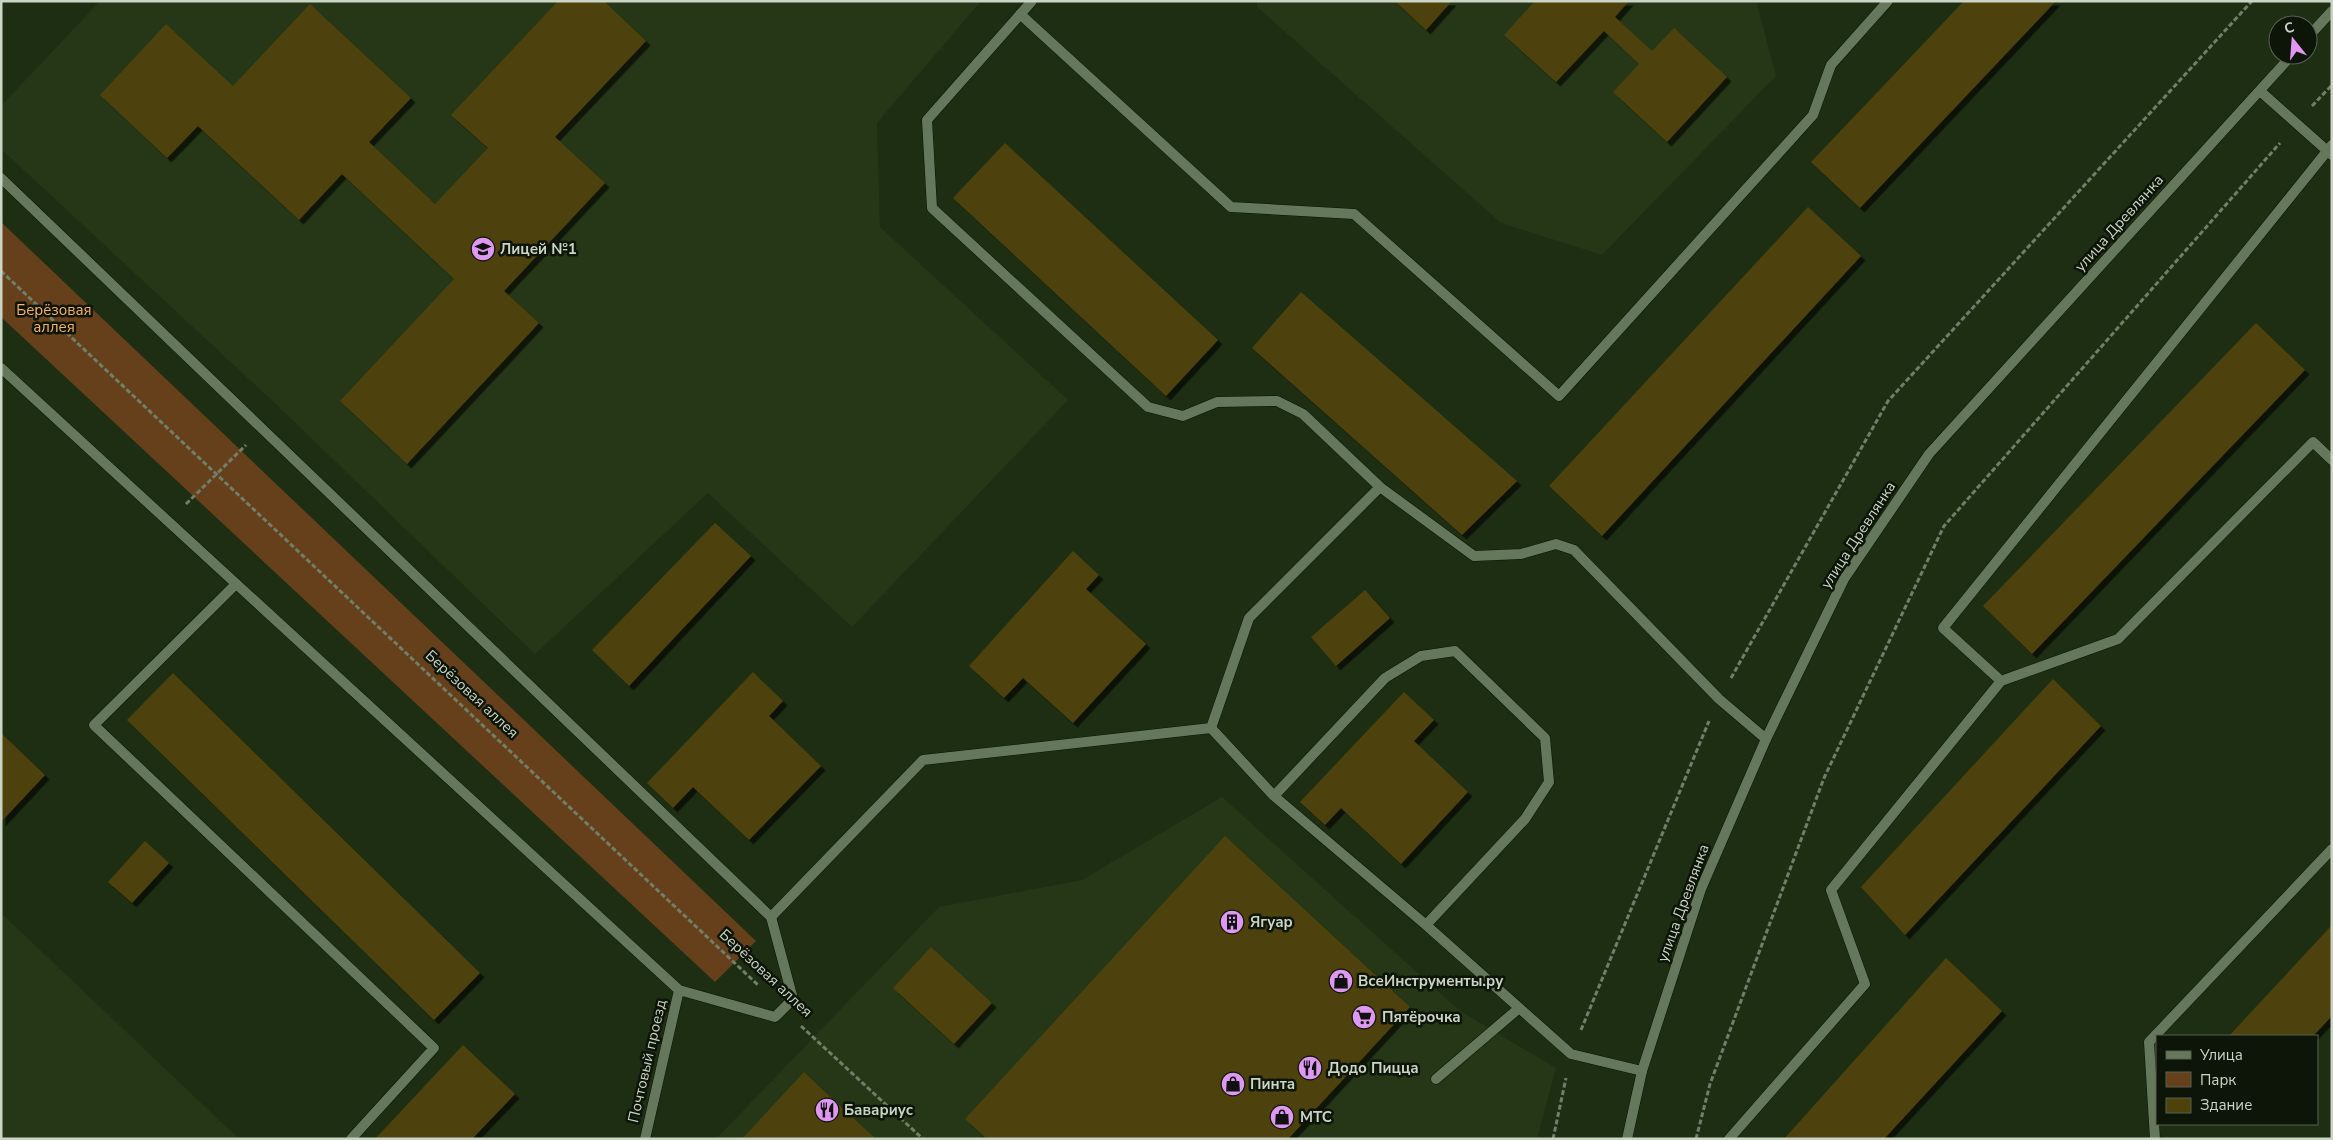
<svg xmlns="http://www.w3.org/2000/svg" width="2333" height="1140" font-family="'Nunito Sans',sans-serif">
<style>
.built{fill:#253716}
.green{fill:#65401b}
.building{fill:#4d430a;filter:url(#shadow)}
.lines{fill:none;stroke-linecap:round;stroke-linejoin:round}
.service-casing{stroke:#081500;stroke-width:11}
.minor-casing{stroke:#081500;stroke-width:11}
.path{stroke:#717e68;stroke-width:3;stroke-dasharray:5 2.5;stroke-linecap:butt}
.service{stroke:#66785b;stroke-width:10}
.minor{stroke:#66785b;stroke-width:10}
.labels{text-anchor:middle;stroke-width:5;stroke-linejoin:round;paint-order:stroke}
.street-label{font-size:15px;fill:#cbd5c5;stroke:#0d1408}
.poi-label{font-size:15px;font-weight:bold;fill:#cbd5c5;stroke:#0d1408;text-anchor:start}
.park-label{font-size:15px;fill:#fbb26d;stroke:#0d1408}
</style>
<defs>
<filter id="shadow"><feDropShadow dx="4.5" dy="4.5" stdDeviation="0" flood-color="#0009"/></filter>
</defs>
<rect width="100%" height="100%" fill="#1e2e13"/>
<path class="built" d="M100 1H981L877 123 880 227 1068 400 852 627 708 493 535 654 280 408 1 149V106Z
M1257 1H1756L1776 76 1602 255 1501 223 1257 7Z
M1222 797 1460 1011 1556 1068 1537 1139H716L939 907 1082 880Z
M1 913 239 1139H1Z"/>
<path class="green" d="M1 222 756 941 715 982 1 317Z"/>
<path class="building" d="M558 1H604L646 41 555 137 605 183 504 291 539 323 407 464 340 401 454 279 342 174 299 220 198 126 167 158 100 95 166 24 233 86 310 4 411 98 369 142 435 204 488 148 451 115Z
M1395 1H1452L1426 30Z
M1535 1H1629L1615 17 1652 51 1674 28 1727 77 1667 142 1613 92 1639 64 1604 31 1556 82 1504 35Z
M1964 1H2056L1860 208 1811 162Z
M1005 143 1218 340 1166 396 953 198Z
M1808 207 1861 256 1602 536 1549 486Z
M1301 292 1517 481 1462 535 1252 348Z
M2256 323 2305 370 2032 654 1983 606Z
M715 523 751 556 629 686 592 650Z
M1073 551 1099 575 1086 589 1146 644 1073 723 1023 678 1004 698 969 666Z
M1365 590 1390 618 1336 666 1311 637Z
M753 672 783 701 769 716 821 766 749 840 693 787 673 808 647 783Z
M173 673 480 973 434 1020 127 720Z
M2053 679 2101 726 1905 935 1861 887Z
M1404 692 1434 720 1414 741 1468 792 1401 864 1341 808 1325 825 1300 802Z
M1 733 45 775 1 822Z
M1225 836 1410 1007 1288 1139H987L965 1119Z
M145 841 169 863 132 903 108 882Z
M2332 925V1016L2313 1036H2229Z
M931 947 992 1003 954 1044 893 988Z
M1946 958 2002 1011 1884 1139H1784Z
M463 1045 515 1094 472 1139H375Z
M804 1072 824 1091 876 1139H742Z"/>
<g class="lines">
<g class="service-casing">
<path id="service" d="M1032 1 927 120 932 208 1148 407 1183 416 1217 402 1277 401 1303 414 1380 487 1474 556 1521 554 1556 544 1574 550 1719 699 1766 739
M1020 14 1231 207 1354 214 1559 396 1813 115 1831 65 1888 1
M2260 91 2332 155
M236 584 94 725 434 1048 351 1139
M2001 681 1943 628 2332 145
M1211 728 1274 796 1426 925 1571 1054 1642 1071
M1274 796 1385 678 1421 656 1455 651 1545 738 1549 782 1525 819 1426 925
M771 917 923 760 1211 728 1249 618 1380 487
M1436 1079 1518 1009
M1729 1139 1865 984 1831 890 2001 681 2118 639 2313 442 2332 460
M2155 1139 2149 1042 2332 849"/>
</g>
<g class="minor-casing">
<path id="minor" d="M2308 37 2332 11
M1 178 771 917 793 999 775 1017 679 990 1 368
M645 1139 679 990
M1627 1139 1642 1071 1701 889 1766 739 1844 579 1929 454 2292 55"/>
</g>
<path class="path" d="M2312 106 2332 85
M1 271 758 985
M186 504 246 445
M1731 678 1888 401 2252 1
M801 1026 923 1139
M1581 1030 1709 721
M1553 1139 1566 1078
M1696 1139 1710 1084 1824 778 1944 526 2280 143"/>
<use href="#service" class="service"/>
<use href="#minor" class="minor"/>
</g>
<defs>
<g id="school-disc" transform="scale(1.25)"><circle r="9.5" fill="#de98f2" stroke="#0d1408"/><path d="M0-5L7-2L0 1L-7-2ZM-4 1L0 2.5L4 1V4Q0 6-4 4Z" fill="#111"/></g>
<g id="building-disc" transform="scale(1.25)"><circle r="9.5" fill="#de98f2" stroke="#0d1408"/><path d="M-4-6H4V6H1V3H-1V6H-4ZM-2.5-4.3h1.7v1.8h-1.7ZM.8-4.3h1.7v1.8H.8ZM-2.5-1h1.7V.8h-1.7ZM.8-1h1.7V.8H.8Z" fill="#111"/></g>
<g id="shop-disc" transform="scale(1.25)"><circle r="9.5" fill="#de98f2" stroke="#0d1408"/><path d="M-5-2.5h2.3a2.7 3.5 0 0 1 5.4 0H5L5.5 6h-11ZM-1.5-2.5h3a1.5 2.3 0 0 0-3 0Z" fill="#111"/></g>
<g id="supermarket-disc" transform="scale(1.25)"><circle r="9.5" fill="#de98f2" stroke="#0d1408"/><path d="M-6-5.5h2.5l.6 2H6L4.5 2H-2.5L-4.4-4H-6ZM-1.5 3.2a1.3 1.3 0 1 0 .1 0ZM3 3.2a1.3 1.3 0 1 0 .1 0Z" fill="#111"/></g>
<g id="restaurant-disc" transform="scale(1.25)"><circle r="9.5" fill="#de98f2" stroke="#0d1408"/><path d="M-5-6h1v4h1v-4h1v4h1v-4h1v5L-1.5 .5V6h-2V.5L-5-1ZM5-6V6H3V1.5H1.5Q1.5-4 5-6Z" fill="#111"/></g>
</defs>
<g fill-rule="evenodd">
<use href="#school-disc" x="483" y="249"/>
<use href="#building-disc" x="1232" y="922"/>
<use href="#shop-disc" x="1341" y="981"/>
<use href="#supermarket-disc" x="1364" y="1017"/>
<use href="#restaurant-disc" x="1310" y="1068"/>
<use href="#shop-disc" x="1233" y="1084"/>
<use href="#restaurant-disc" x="827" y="1110"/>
<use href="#shop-disc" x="1282" y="1117"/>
</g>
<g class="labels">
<g class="street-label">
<text transform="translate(2119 223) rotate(-48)" y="5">улица Древлянка</text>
<text transform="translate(1858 535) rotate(-57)" y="5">улица Древлянка</text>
<text transform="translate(472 694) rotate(43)" y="5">Берёзовая аллея</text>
<text transform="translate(1683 903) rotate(-70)" y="5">улица Древлянка</text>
<text transform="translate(766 973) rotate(43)" y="5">Берёзовая аллея</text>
<text transform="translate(647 1061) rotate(-77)" y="5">Почтовый проезд</text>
</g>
<g class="poi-label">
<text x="500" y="254">Лицей №1</text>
<text x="1250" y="927">Ягуар</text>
<text x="1358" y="986">ВсеИнструменты.ру</text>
<text x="1382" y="1022">Пятёрочка</text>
<text x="1328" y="1073">Додо Пицца</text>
<text x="1250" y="1089">Пинта</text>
<text x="844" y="1115">Бавариус</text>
<text x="1300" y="1122">МТС</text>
</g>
<g class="park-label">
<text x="54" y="315">Берёзовая<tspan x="54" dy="17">аллея</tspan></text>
</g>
</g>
<rect width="2333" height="1140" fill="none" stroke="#cbd5c5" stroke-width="5"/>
<rect x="2156" y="1035" width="162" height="90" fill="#0d1408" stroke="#596154"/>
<rect x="2166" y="1051" width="25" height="8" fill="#66785b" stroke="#596154"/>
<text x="2200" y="1060" font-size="15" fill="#cbd5c5">Улица</text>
<rect x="2166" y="1072" width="25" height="15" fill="#65401b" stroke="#596154"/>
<text x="2200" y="1085" font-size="15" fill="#cbd5c5">Парк</text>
<rect x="2166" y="1098" width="25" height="15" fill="#4d430a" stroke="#596154"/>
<text x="2200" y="1110" font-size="15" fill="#cbd5c5">Здание</text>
<g transform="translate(2293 40) rotate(343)"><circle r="24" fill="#0d1408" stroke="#596154"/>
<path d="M0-4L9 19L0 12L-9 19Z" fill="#de98f2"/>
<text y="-8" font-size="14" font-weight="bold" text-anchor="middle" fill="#cbd5c5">С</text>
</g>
</svg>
